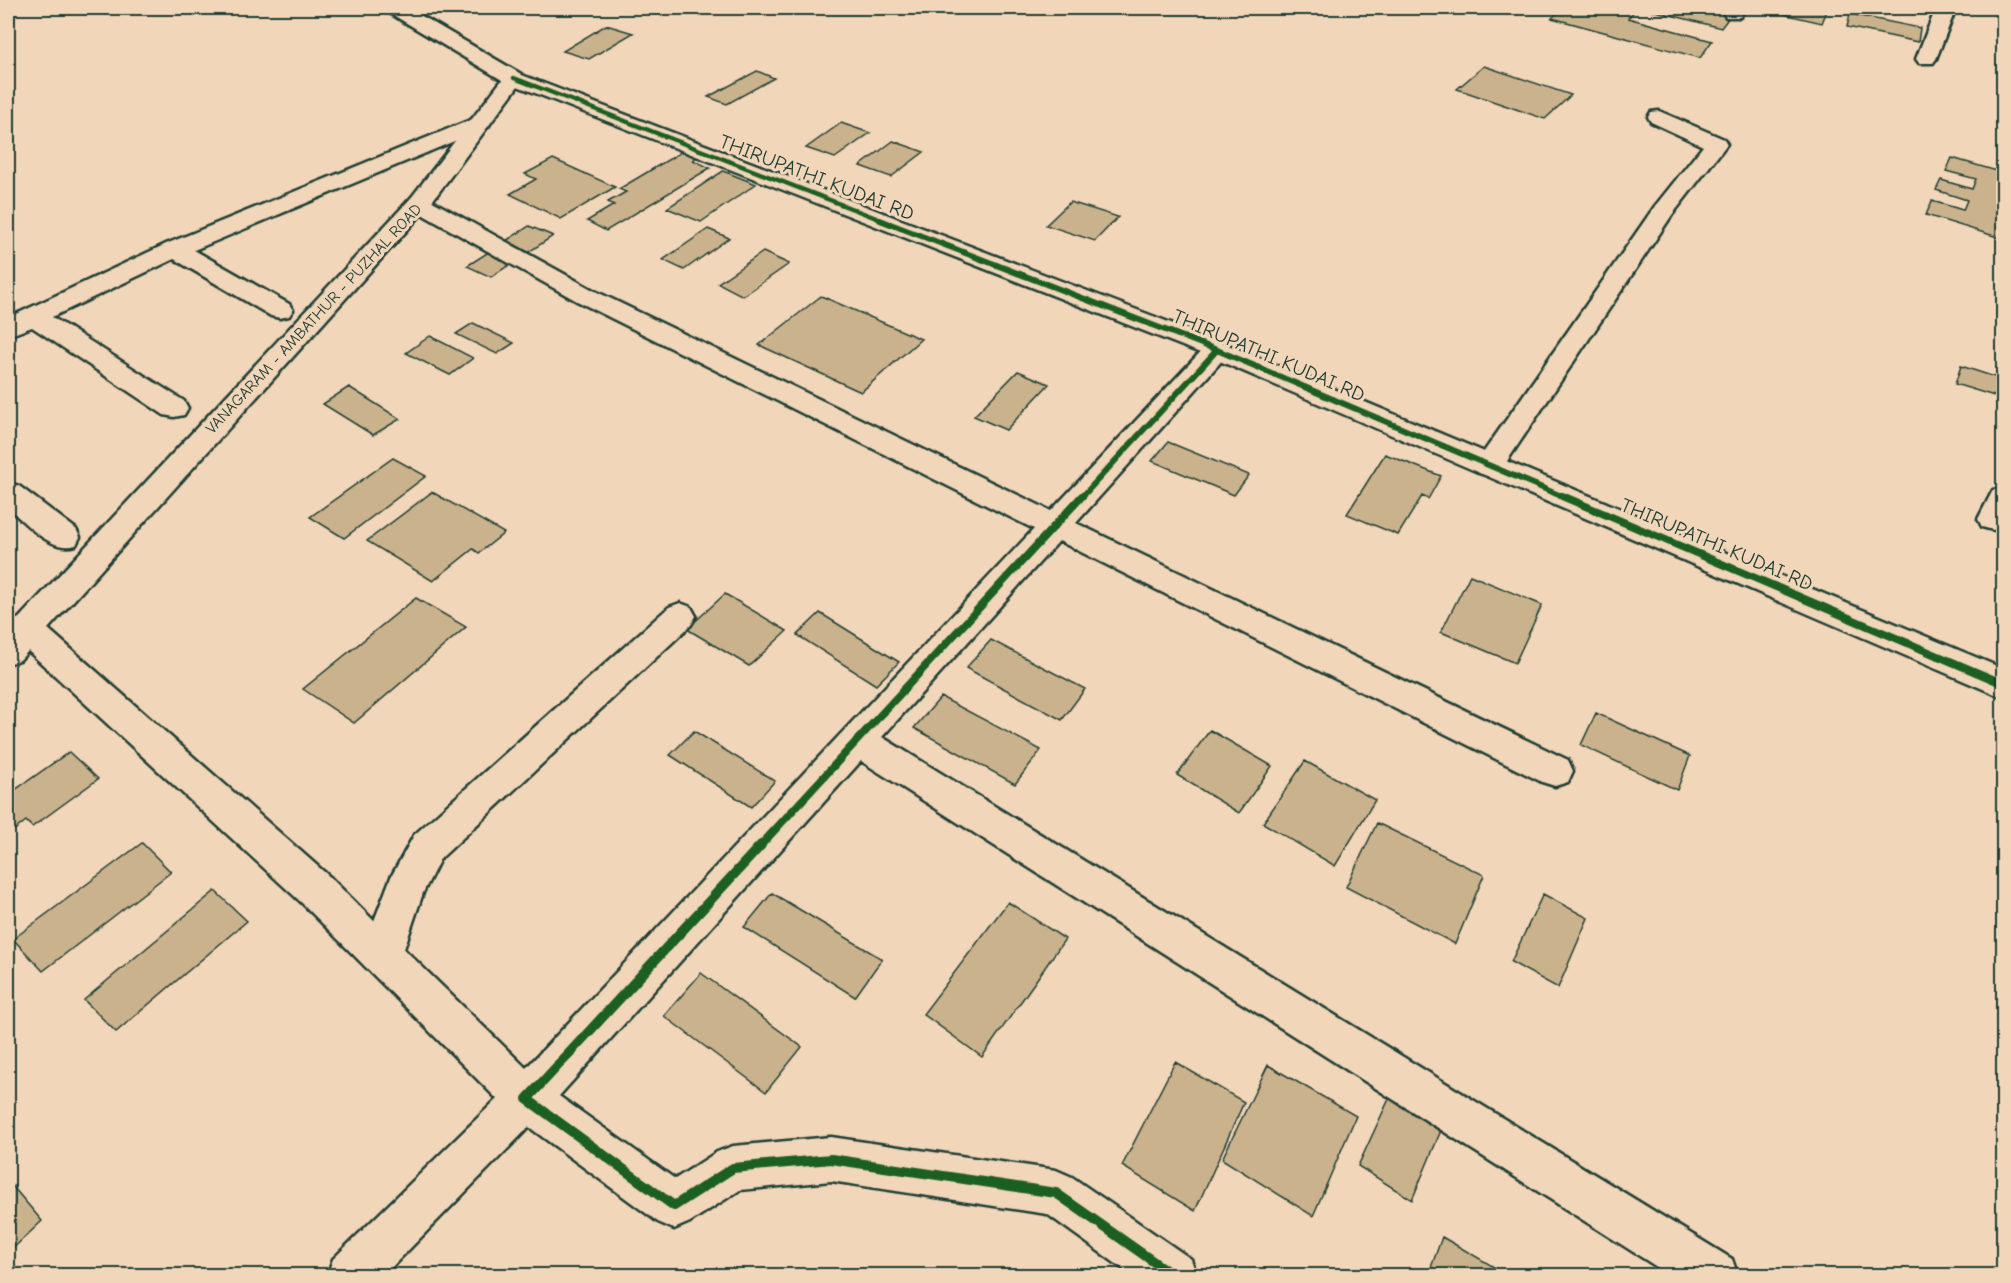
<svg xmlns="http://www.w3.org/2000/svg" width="2011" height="1283" font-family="'Comic Neue',sans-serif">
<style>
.building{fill:#cab38c;stroke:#1f3d34;stroke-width:1.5}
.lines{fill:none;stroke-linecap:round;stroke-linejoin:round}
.minor-casing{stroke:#1f3d34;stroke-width:5}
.tertiary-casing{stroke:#1f3d34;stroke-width:5}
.primary-casing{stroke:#1f3d34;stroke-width:5}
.minor{fill:#f2d6b9;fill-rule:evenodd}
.tertiary{fill:#f2d6b9;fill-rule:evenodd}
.primary{fill:#f2d6b9;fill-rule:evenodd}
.cycleway-far3-casing{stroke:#f2d6b9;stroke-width:7}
.cycleway-far2-casing{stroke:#f2d6b9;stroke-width:9}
.cycleway-far1-casing{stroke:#f2d6b9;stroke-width:11}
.cycleway-casing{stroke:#f2d6b9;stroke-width:14}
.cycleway-far3{stroke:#1b5e20;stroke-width:4.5}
.cycleway-far2{stroke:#1b5e20;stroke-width:6}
.cycleway-far1{stroke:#1b5e20;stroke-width:8}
.cycleway{stroke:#1b5e20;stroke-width:10}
.labels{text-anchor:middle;stroke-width:6;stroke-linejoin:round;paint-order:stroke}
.far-street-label{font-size:16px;fill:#1f3d34;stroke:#f2d6b9}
.street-label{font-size:20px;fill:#1f3d34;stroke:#f2d6b9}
</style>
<rect width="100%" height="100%" fill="#f2d6b9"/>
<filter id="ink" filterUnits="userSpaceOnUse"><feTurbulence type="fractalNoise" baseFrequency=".0167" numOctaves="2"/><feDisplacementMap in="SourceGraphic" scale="12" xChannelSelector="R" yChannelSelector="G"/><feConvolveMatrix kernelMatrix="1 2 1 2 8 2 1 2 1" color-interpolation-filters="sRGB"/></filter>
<g filter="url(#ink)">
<path class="building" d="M1562 8H1637L1628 18 1712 41 1700 58 1552 18Z
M1643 8H1715L1733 12 1721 28Z
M1762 8H1828L1822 23 1761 9Z
M1850 14 1920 28 1918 42 1847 27Z
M606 25 633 33 589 59 563 51Z
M1484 66 1571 95 1545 119 1457 89Z
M757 71 774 78 727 104 708 97Z
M841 123 870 133 835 158 806 148Z
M893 141 924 152 891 177 860 166Z
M686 149 700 155 693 160 710 168 606 231 587 221 614 205 608 202 626 192 619 189Z
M1952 158 2004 173V239L1926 215 1932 201 1963 210 1967 200 1936 190 1941 180 1972 189 1976 179 1946 171Z
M553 159 615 187 561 219 510 194 536 179 525 174Z
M723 171 756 184 701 222 667 208Z
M1070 202 1118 217 1095 241 1046 225Z
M529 226 553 236 491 277 467 266Z
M708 229 729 238 684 270 663 260Z
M763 252 789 264 743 296 718 283Z
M821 296 921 339 861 392 759 345Z
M473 323 514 343 497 354 456 334Z
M430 336 473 358 450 375 406 353Z
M1961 366 2004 380V399L1955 384Z
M1018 371 1049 384 1006 430 974 416Z
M349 387 400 419 373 435 323 404Z
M1168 442 1249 475 1234 495 1152 461Z
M1385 454 1441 476 1428 499 1422 496 1398 535 1347 514Z
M393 458 426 476 344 538 310 517Z
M432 492 504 533 479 553 473 549 433 581 367 541Z
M1470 575 1542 605 1515 663 1441 632Z
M725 594 787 631 749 666 687 629Z
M416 598 466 627 354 723 303 689Z
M820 613 899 662 876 685 797 635Z
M991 640 1085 689 1062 720 966 668Z
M941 697 1041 750 1015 784 914 728Z
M1596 713 1690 756 1677 790 1581 745Z
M1210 730 1272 766 1239 813 1177 775Z
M694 731 775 781 751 807 670 755Z
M69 752 98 779 32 827 26 821 8 835V795Z
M1305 761 1375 800 1335 866 1263 823Z
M1377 823 1484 875 1455 944 1346 887Z
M142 843 171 872 43 971 13 939Z
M215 891 247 921 116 1032 84 1000Z
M772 893 882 959 855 997 744 927Z
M1543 894 1588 918 1558 988 1511 962Z
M1008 902 1065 939 982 1057 923 1014Z
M701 973 802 1047 766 1092 664 1016Z
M1175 1062 1244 1102 1195 1211 1122 1166Z
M1268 1065 1356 1116 1313 1216 1222 1159Z
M1395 1086 1447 1116 1412 1200 1358 1166Z
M8 1181 42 1221 8 1253Z
M1442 1237 1496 1268 1494 1276H1428Z"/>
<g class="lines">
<g class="minor-casing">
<path id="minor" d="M1726 8H1746L1740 17H1726L1723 13Z
M1936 8H1956L1936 59 1933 63H1919L1916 59Z
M1659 111 1724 139 1727 144 1672 215 1499 473 1489 476 1479 473 1474 466 1479 459 1655 206 1703 146 1651 122 1648 117 1651 112Z
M480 116 488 117 491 122 488 127 194 250 289 304 293 310 289 316 280 318 271 316 174 259 52 317 184 401 188 408 184 415 174 417 164 415 32 327 8 336V318L166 244Z
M419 196 427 198 595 291 1051 511 1208 344 1217 342 1226 344 1230 350 1226 356 1076 523 1568 760 1573 771 1568 782 1555 786 1542 782 1059 541 882 737 1732 1259 1738 1276H1671L861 761 559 1096 675 1179 717 1152 733 1146 831 1137 1056 1170 1072 1177 1191 1259 1197 1276H1133L1047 1214 831 1181 740 1190 690 1222 674 1229 658 1222 529 1127 383 1276H327L333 1259 497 1099 303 904 14 638 10 629 14 620 26 616 38 620 331 878 374 921 391 877 414 835 669 607 680 603 691 607 696 616 691 625 440 859 423 893 404 949 526 1068 1034 529 577 301 411 208 407 203 411 198Z
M8 482 19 486 76 529 80 537 76 545C51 553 26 523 8 508Z
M2004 488V527L1993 530 1982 527 1978 519 1993 490Z"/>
</g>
<g class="tertiary-casing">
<path id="tertiary" d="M514 72 1226 344 2004 669V698L1208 356 507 82 504 78 507 74Z"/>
</g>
<g class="primary-casing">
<path id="primary" d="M385 8H408L521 74 524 78 427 208 20 660 8 664V630L411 198 502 80 388 12Z"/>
</g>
<use href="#minor" class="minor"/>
<use href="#tertiary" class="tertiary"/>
<use href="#primary" class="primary"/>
<g class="cycleway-far3-casing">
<path id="cycleway-far3" d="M514 78 884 221"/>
</g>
<g class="cycleway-far2-casing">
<path id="cycleway-far2" d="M880 220 1217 350 1566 498
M1081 498 1217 350"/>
</g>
<g class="cycleway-far1-casing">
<path id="cycleway-far1" d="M1562 496 2004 684
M760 846 1082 496"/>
</g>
<g class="cycleway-casing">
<path id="cycleway" d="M761 845 527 1099 674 1206 733 1168 831 1159 1056 1193 1174 1276"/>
</g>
<use href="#cycleway-far3" class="cycleway-far3"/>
<use href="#cycleway-far2" class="cycleway-far2"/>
<use href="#cycleway-far1" class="cycleway-far1"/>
<use href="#cycleway" class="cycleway"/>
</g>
</g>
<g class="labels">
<g class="far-street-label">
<text transform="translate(313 318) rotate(-47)" y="6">VANAGARAM - AMBATHUR - PUZHAL ROAD</text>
</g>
<g class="street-label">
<text transform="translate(817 177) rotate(21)" y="7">THIRUPATHI KUDAI RD</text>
<text transform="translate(1269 355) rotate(23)" y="7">THIRUPATHI KUDAI RD</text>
<text transform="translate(1717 544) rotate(23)" y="7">THIRUPATHI KUDAI RD</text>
</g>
</g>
<rect width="2011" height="1283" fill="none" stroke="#f2d6b9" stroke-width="30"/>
<rect x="15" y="15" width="1981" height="1253" fill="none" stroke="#1f3d34" stroke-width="2" filter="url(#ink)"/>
</svg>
